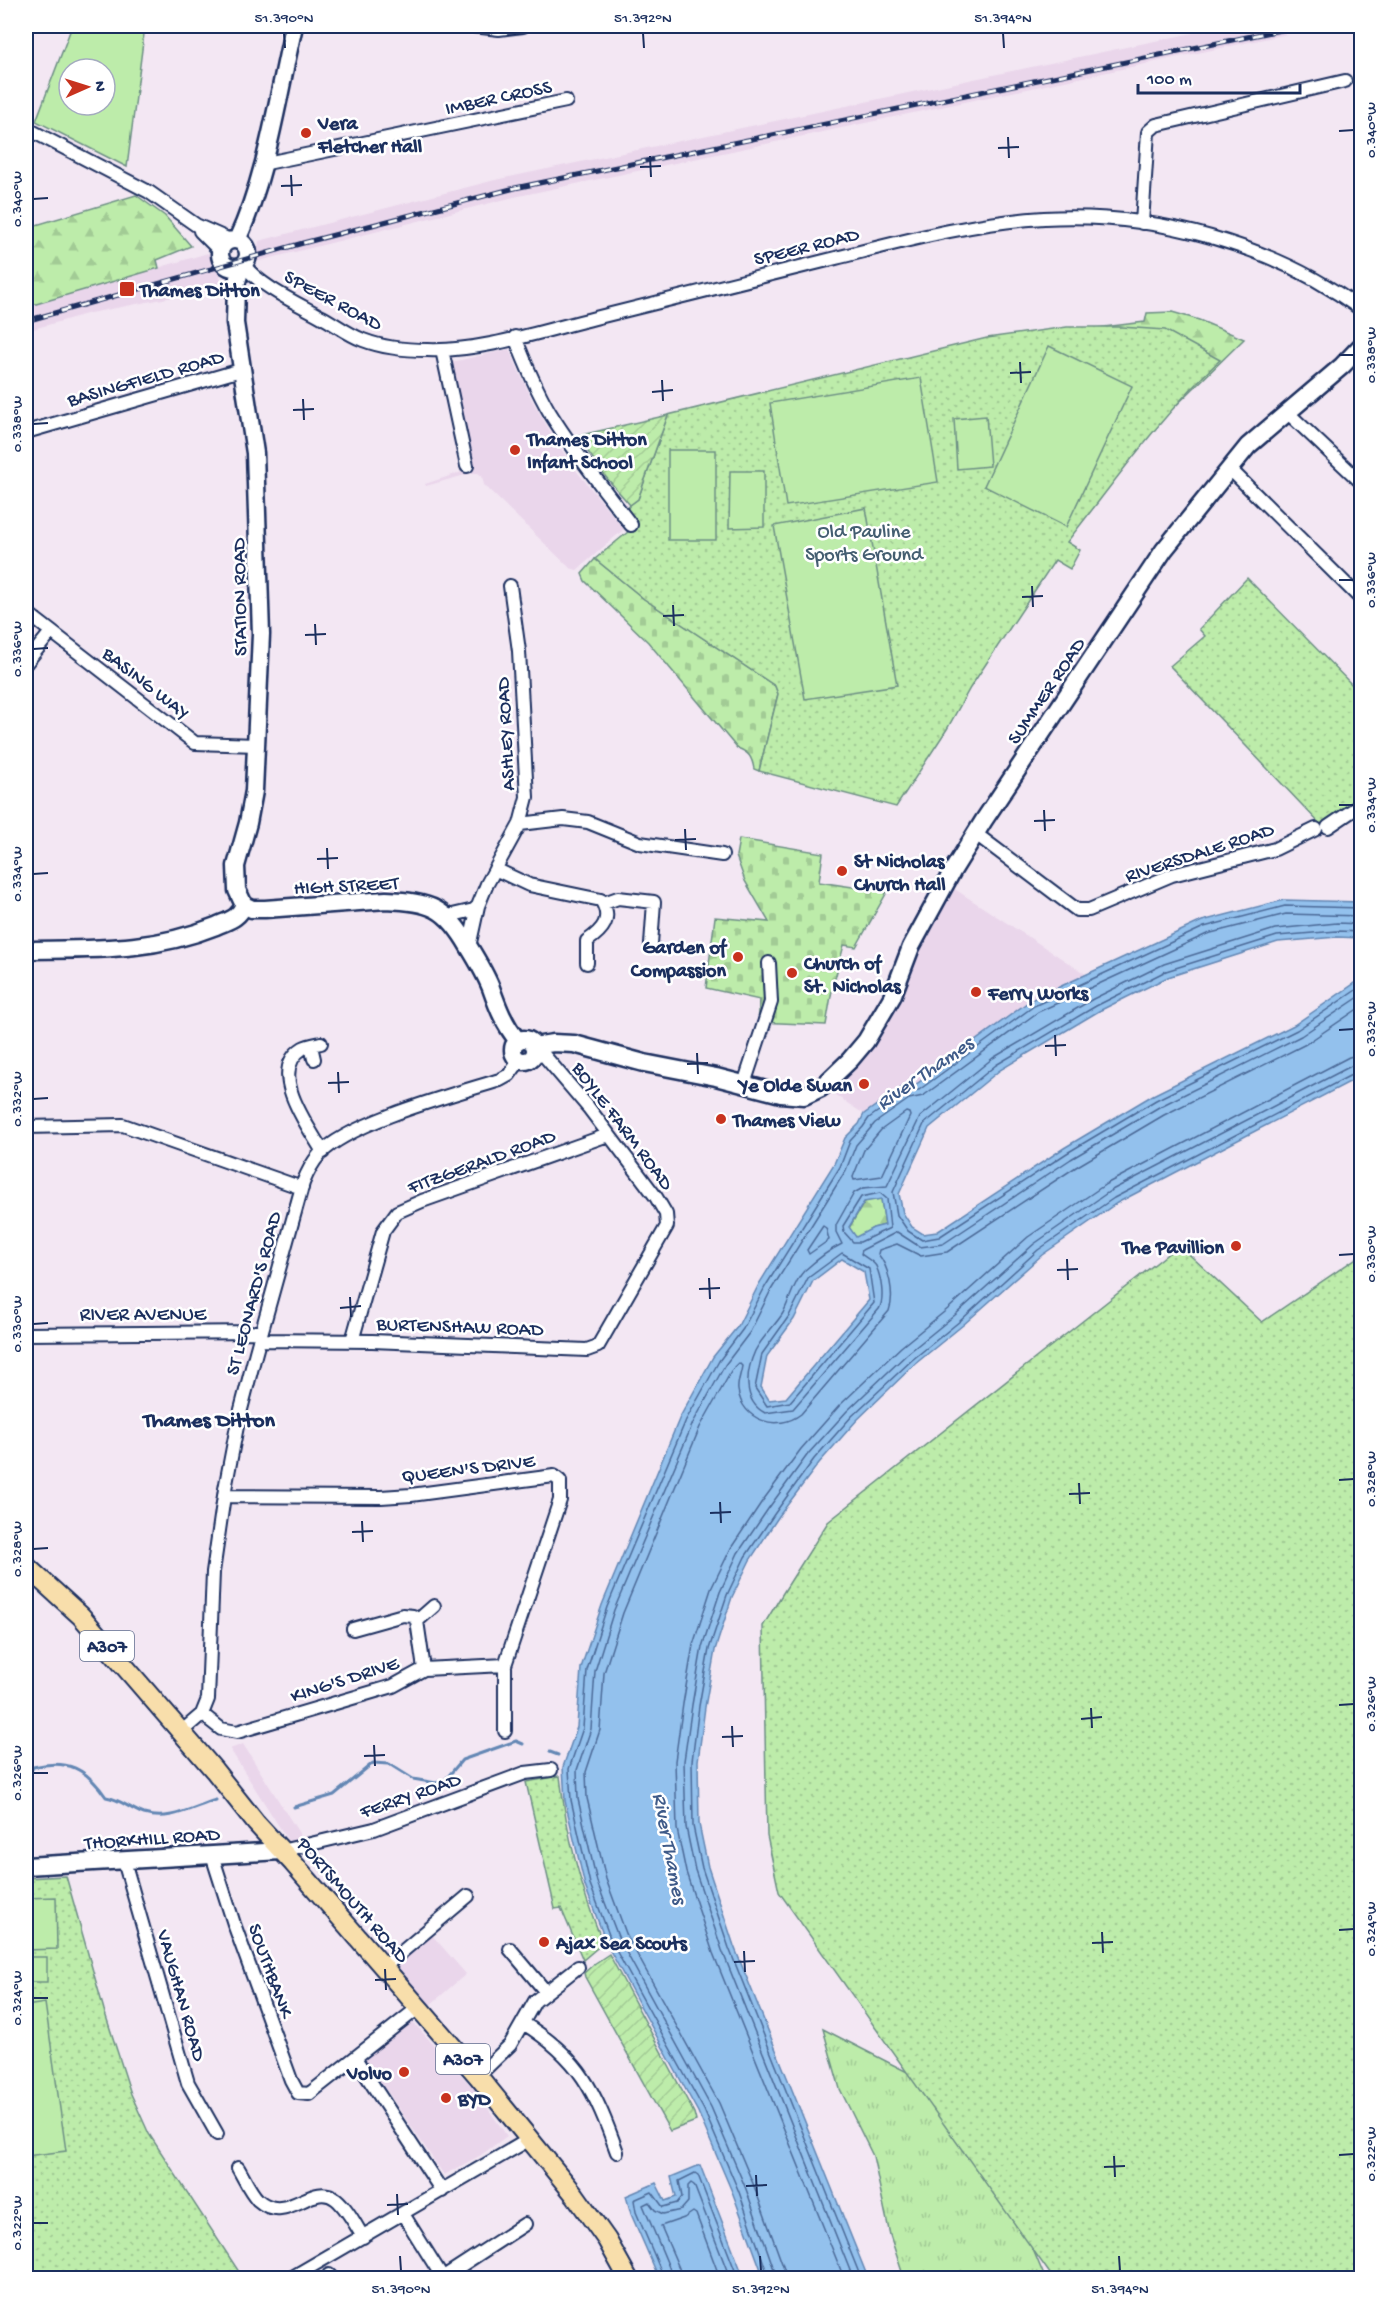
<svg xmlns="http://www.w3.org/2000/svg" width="1387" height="2304" font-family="'Gochi Hand',sans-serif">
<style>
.built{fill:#ead6eb}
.grass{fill:url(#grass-tufts);stroke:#6c8e84;stroke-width:1.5}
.forest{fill:url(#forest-firs);stroke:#6c8e84;stroke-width:1.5}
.cemetery{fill:url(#cemetery-stones);stroke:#6c8e84;stroke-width:1.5}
.park{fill:url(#park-dots);stroke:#6c8e84;stroke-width:1.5}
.garden{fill:url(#garden-furrows);stroke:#6c8e84;stroke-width:1.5}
.pitch{fill:#bdecaa;stroke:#6c8e84;stroke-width:1.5;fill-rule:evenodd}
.water{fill:#93c1ed;stroke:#6387b4;stroke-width:1.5;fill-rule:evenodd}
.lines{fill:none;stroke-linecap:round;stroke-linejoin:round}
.shore{stroke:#4b6997;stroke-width:1.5}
.stream{stroke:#6387b4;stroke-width:3}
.street-casing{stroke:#1b2f5e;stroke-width:16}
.secondary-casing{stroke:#1b2f5e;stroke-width:21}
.primary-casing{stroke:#1b2f5e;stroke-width:22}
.street{stroke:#fff;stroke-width:12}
.secondary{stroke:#fff;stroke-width:16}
.primary{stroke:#f8deab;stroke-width:18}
.rail-casing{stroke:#1b2f5e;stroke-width:5}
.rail{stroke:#fff;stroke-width:3;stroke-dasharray:9;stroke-linecap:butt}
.ticks{fill:none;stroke:#1b2f5e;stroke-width:2}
.poi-dot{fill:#c8321e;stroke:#fff;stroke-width:2}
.labels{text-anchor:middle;stroke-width:5;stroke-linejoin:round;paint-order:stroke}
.shield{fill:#fff;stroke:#5f6d8e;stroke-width:1.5}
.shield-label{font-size:18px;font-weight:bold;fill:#1b2f5e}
.street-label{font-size:20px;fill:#1b2f5e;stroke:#fff}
.poi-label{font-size:20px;font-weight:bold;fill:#1b2f5e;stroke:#fff;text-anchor:start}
.park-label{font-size:20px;fill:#445e71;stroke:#fff}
.water-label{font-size:21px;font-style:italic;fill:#3f5b89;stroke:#fff}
.quarter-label{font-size:22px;font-weight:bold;fill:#1b2f5e;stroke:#fff}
.neatline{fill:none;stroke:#1b2f5e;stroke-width:2}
.ticks-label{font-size:15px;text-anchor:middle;fill:#1b2f5e}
</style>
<defs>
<pattern id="grass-tufts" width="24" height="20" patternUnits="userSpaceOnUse" patternTransform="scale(1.5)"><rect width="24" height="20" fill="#bdecaa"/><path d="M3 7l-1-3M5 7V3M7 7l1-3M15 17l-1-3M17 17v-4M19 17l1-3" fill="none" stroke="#a2cb95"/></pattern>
<pattern id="forest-firs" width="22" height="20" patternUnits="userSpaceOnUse" patternTransform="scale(1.5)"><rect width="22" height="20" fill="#bdecaa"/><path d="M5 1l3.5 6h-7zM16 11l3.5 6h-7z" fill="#a2cb95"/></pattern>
<pattern id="cemetery-stones" width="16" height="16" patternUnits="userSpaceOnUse" patternTransform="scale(1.5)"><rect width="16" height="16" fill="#bdecaa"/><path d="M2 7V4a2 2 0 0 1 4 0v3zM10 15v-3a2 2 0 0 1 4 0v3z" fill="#a2cb95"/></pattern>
<pattern id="park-dots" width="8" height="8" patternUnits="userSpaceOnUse" patternTransform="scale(1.5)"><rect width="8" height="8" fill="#bdecaa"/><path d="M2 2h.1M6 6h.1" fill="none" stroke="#a2cb95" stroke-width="1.8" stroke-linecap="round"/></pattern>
<pattern id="garden-furrows" width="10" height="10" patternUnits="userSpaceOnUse" patternTransform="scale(1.5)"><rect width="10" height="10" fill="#bdecaa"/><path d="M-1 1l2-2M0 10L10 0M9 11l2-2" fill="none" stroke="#a2cb95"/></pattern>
</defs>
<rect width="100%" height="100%" fill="#f3e7f3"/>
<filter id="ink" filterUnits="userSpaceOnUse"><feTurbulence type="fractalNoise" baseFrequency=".0167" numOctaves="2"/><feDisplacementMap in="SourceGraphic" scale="12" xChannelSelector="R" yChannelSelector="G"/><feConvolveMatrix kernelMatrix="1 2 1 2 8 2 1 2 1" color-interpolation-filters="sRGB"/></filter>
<g filter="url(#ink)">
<path class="built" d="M1226 26H1325L514 197 255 262 259 241 495 180Z
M208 253 219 272 222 285 178 296 90 313 26 331V307Z
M509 349 532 400 552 435 574 468 624 529 577 570 570 568 484 485 482 476 478 473H472L426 486 425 484 471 469 448 363Z
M953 888 1087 975 1031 1000 915 1086 910 1081 864 1114 826 1089 871 1041Z
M243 1744 302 1838 289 1842 230 1749Z
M432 1935 466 1974 430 2005 395 1963Z
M411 2020 475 2090 507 2136 481 2155 444 2175 364 2057Z"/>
<path class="grass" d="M823 2029 972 2105 1045 2278H904L890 2235 873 2156 840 2089Z"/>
<path class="forest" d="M136 195 165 216 191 246 157 260 159 268 26 307V228Z
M1172 312 1199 320 1244 339 1153 428 1086 329 1145 322 1147 313Z
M881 1199 885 1225 873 1228 856 1238 849 1228 865 1201Z"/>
<path class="cemetery" d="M595 559 644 599 775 686 778 694 759 771 754 769C752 757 749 752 737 748L648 642 585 581 582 574Z
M739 839 823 853 819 882 887 892 856 947 844 945 832 990 826 1025 758 1022 760 1000 706 988 715 917 769 922 745 881 736 856Z"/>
<path class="park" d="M1067 327H1121L1165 330 1220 360C1162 414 1116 480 1067 542L1080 550 1070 569 1055 560 970 688 947 729 896 807 759 771 778 694 775 686 644 599 595 559 628 532 618 520 630 505 638 499 668 415 987 338Z
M1247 578 1361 694V795L1322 826 1170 666 1205 636 1199 629Z
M1179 1245 1262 1322 1361 1255V2278H1053L779 1892 767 1836 763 1626 783 1593 828 1522Z
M560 1776C566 1832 581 1890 603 1943L583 1960 561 1908 555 1909 526 1782Z
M66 1876 104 2010 131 2094 149 2134 243 2278H26V1878Z"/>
<path class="garden" d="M668 415 638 499 630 505 605 476 577 436Z
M609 1954 694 2113 696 2121 670 2131 585 1977 584 1973 594 1964Z"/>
<path class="pitch" d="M72 26H145L127 167 36 121ZM69 69H105V105H69Z
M1049 346 1132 386 1066 527 984 486Z
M921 378 938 482 786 506 770 403Z
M986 416 990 466 957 469 954 419Z
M668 450H716V540H668Z
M730 471H764V527L729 528Z
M866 508 897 685 805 699 774 526Z
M56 1897 57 1949 26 1950V1898Z
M26 1957H47V1982H26Z
M45 2003 66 2151 26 2156V2006Z"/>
<path class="water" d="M1284 900 1361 902V938L1337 937 1278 942 1168 977 1099 1011 1000 1070 929 1128 899 1194 903 1213 912 1227 923 1234 937 1232 1064 1148 1153 1095 1294 1025 1361 979V1076L1117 1203 1042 1255 963 1325 915 1364 857 1420 819 1463 779 1516 750 1560 732 1597 715 1650 705 1707 698 1761 699 1824 708 1867 734 1946 868 2278H764L733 2194 698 2112 607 1945 585 1886 565 1801 563 1767 577 1727 581 1668 602 1605 680 1417 713 1357 738 1326 759 1284 834 1164 845 1138 859 1124 864 1114 911 1081 915 1085 1031 1000 1202 921ZM881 1199 885 1225 873 1228 856 1237 849 1227 864 1202ZM842 1259 864 1272 869 1300 786 1398 769 1400 761 1387 767 1356 794 1319 813 1281Z
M700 2165 744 2278H659L631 2214 626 2196 656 2183 665 2201 676 2197 671 2177Z"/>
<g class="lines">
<path class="shore" d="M1362 924 1337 923 1275 929 1164 964 1093 999 993 1058 920 1117 887 1186 863 1188 854 1193 836 1225V1232L842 1244C829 1250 815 1261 804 1271 794 1281 790 1300 783 1313 775 1326 762 1337 755 1351 746 1371 742 1401 765 1413L793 1409 879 1309C885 1299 881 1277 876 1266 873 1261 866 1258 861 1254L862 1250 897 1232 920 1247 943 1244 1071 1159 1159 1107 1301 1036 1362 995
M1362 932 1337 931 1277 936 1166 971 1096 1006 996 1065 924 1124 893 1192 897 1215 908 1231 922 1240 939 1237 1067 1153 1156 1100 1297 1030 1362 986
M906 1112 909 1113 910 1116 882 1176 854 1180 853 1177 864 1150 881 1130Z
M880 1193 887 1199 890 1228 860 1242H853L844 1232 843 1226 861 1197Z
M823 1226 826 1228 829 1240 809 1254 807 1250Z
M842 1253 869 1269 874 1303 790 1402 767 1406 755 1388 762 1354 789 1316 808 1278Z
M664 2278 636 2212 634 2200 652 2192 663 2207 677 2203 682 2197 679 2181 695 2173 698 2175 738 2278
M672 2278 671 2272 643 2205 649 2202 655 2210 663 2214 681 2210 688 2202V2186L691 2183 694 2185 730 2278
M681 2278 679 2268 661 2226 684 2218 693 2212 696 2214 720 2278
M769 2278 739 2192 704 2110 612 1943 590 1884 571 1800 569 1769 583 1728 587 1670 607 1607 686 1420 719 1361 743 1329 765 1287 840 1167 850 1141 863 1127 869 1118 908 1090H919L1034 1006 1204 927 1285 906 1362 908
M777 2278 746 2189 711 2107 619 1939 597 1882 578 1799 577 1770 591 1729 595 1671 614 1610 693 1423 725 1365 750 1332 771 1290 846 1170 856 1145 875 1123 909 1099 923 1096 1038 1012 1207 934 1286 914 1362 916
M786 2278 784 2269 754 2186 719 2103 627 1936 606 1879 587 1798 586 1772 600 1730 604 1673 623 1613 700 1427 732 1370 739 1363 742 1366C741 1374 737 1382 738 1390 742 1421 778 1432 801 1414L889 1311C895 1295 889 1267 878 1254L879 1250 897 1244 921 1256 947 1252 1076 1167 1164 1115 1306 1044 1362 1006
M844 2278 713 1953 686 1872 677 1829 675 1761 683 1704 693 1645 711 1589 731 1548 761 1503 801 1449 840 1405 901 1347 949 1308 1028 1237 1106 1184 1349 1057 1362 1054
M853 2278 722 1950 695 1870 686 1827 684 1761 692 1705 702 1647 720 1592 738 1553 768 1509 808 1454 847 1411 907 1354 955 1315 1034 1244 1110 1191 1353 1065 1362 1063
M861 2278 729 1948 702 1868 693 1826 692 1761 699 1706 709 1649 727 1595 745 1557 775 1513 814 1459 852 1416 912 1360 960 1321 1038 1250 1114 1198 1357 1072 1362 1071"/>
<path class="stream" d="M26 1732C30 1742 33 1755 26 1763
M550 1752 558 1755
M26 1783 33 1767C68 1759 86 1768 106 1797 120 1799 130 1809 144 1814 170 1822 192 1807 216 1800
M294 1807 334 1795 373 1763 389 1764 413 1779 436 1783 445 1780 462 1760 516 1741 523 1744"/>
<g class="street-casing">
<path id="street" d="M473 26 499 29 523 26
M26 128 149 192 196 225 230 240
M262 164 566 101
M1142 223 1148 132 1156 125 1345 81
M200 231 220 251
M244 265C259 286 299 304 322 317 335 324 349 335 363 340 384 348 405 350 427 350 481 352 542 331 595 318 675 298 755 278 836 258 904 241 974 222 1044 218 1154 212 1273 244 1362 310
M515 337C525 363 536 389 550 413 574 452 603 488 631 525
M442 350 467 466
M1288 413 1362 483
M26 432 241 370
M1229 468 1362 600
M26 612 195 743 257 745
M26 663 51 632
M520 824 563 819 588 822 640 843 722 855
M1328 827 1362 804
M976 834 1077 910H1089L1172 875 1275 849 1316 829
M495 869 529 885 601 900C613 919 603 930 587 941V963
M604 903 618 898 654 902 651 944
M448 916 474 910 478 906
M469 947 478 906 487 884 520 824 527 797 519 651 510 586
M321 1043C316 1044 308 1045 303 1048 266 1071 308 1126 323 1152
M311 1046 314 1059
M744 1084 771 1002 769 963
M26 1127 123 1125 302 1188
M26 1334 261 1332
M259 1340 372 1341 587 1350 598 1346 667 1226 666 1214 656 1197 588 1107 542 1053 535 1051
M352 1341 383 1231 397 1212 422 1201 608 1135
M224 1496 381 1497 411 1495 554 1476 560 1481V1500L505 1665V1731
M417 1621 434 1606
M353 1629 403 1615 413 1616 417 1621 424 1669
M202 1714 221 1729 237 1732 393 1686 424 1669 505 1665
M181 1732 202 1714 208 1699 213 1572 225 1489 238 1421 256 1352 303 1183C307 1173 312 1163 319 1155 349 1122 455 1094 500 1080L509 1075 520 1060
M281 1851 374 1829 525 1773 551 1770
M212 1855 234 1924 291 2080 298 2093 309 2094 418 2008
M124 1861 188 2083 217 2134
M510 1949 546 1992
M384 1967 468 1896
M523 2023C580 2058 595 2091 617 2152
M355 2058 442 2191
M478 2076 510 2045 535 2001 578 1967
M238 2168C244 2178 250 2192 258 2200 287 2226 312 2180 336 2199 347 2208 355 2224 363 2237
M403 2214 443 2278
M329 2275 332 2278
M291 2278 530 2139
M442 2278 525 2224"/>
</g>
<g class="secondary-casing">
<path id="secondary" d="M220 254a14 14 0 1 1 28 0a14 14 0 1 1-28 0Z
M237 240C267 176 278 95 294 26
M241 268 236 285 235 323 255 453 261 634 254 791 248 823 236 866 237 890 244 905
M244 905 252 909H265L386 900C431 902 446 907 469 947 477 960 485 973 491 988 498 1008 504 1024 518 1041
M26 950C94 949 151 952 216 926 229 920 238 919 244 905
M513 1050a11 11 0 1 1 22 0a11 11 0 1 1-22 0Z
M534 1046 553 1043 574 1044 644 1063 716 1077 781 1094 804 1096 821 1088 850 1060 866 1041 892 997 911 947 953 870 984 820 1164 550 1248 446 1342 366 1362 345
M26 1866 281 1851"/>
</g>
<g class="primary-casing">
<path id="primary" d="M26 1566 81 1616 214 1770 256 1823 293 1863 478 2076 575 2195 607 2240 628 2278"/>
</g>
<use href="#street" class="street"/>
<use href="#secondary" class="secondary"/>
<use href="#primary" class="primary"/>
<g class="rail-casing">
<path id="rail" d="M26 321 303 243 515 188 1300 26"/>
</g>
<use href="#rail" class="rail"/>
</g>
</g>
<path class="ticks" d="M284 33 285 48M643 33 644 48M1003 33 1004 48M1339 131 1354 130M1008 137 1009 158M998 148 1019 147M650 156 651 177M640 167 661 166M291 175 292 196M281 186 302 185M33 199 48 198M1339 355H1354M1020 362 1021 383M1010 373 1031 372M662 380 663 401M652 392 673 390M303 399 304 420M293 410 314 409M33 424 48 423M1339 580H1354M1032 586 1033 607M1022 597 1043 596M673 605 674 626M663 616 684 615M315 624 316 645M305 635 326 634M33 649 48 648M1339 805H1354M1044 810 1045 831M1034 821 1055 820M685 829 686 850M675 840 696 839M327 848 328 869M317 859 338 858M33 874 48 873M1339 1030 1354 1029M1055 1035 1056 1056M1045 1046 1066 1045M697 1053 698 1074M687 1064 708 1063M338 1072 339 1093M328 1083 349 1082M33 1099 48 1098M1339 1255 1354 1254M1067 1259 1068 1280M1057 1270 1078 1269M709 1278 710 1299M699 1289 720 1288M350 1297 351 1317M340 1308 361 1306M33 1324 48 1323M1339 1480 1354 1479M1079 1483 1080 1504M1069 1494 1090 1493M720 1502 721 1523M710 1513 731 1512M362 1521 363 1542M352 1532 373 1531M33 1549 48 1548M1339 1705 1354 1704M1091 1708 1092 1728M1081 1719 1102 1717M732 1726 733 1747M722 1737 743 1736M374 1745 375 1766M364 1756 385 1755M33 1773H48M1339 1930 1354 1929M1102 1932 1103 1953M1092 1943 1113 1942M744 1951 745 1972M734 1962 755 1961M385 1969 386 1990M375 1980 396 1979M33 1998H48M1339 2155 1354 2154M1114 2156 1115 2177M1104 2167 1125 2166M756 2175 757 2196M746 2186 767 2185M397 2194 398 2215M387 2205 408 2204M33 2223H48M400 2256 401 2271M760 2256 761 2271M1119 2256 1120 2271"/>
<g class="poi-dot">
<circle cx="306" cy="133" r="6"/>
<rect x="119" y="281" width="16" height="16" rx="3"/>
<circle cx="515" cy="450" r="6"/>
<circle cx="842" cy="871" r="6"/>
<circle cx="738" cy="957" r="6"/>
<circle cx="792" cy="973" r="6"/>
<circle cx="976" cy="992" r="6"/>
<circle cx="864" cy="1084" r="6"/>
<circle cx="721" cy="1119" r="6"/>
<circle cx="1236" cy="1246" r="6"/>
<circle cx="544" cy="1942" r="6"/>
<circle cx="404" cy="2072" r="6"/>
<circle cx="446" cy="2098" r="6"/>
</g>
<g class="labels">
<g class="shield">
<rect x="80" y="1631" width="54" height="30" rx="4.5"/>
<rect x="436" y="2044" width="54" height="30" rx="4.5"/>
</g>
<g class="shield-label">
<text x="107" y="1652">A307</text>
<text x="463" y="2065">A307</text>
</g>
<g class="street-label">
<text transform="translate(498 96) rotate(-12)" y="7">IMBER CROSS</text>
<text transform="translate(806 245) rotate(-14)" y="7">SPEER ROAD</text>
<text transform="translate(334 299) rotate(28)" y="7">SPEER ROAD</text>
<text transform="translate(145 377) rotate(-16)" y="7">BASINGFIELD ROAD</text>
<text transform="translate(238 597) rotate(-91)" y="7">STATION ROAD</text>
<text transform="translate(147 682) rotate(38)" y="7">BASING WAY</text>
<text transform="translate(1045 690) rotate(-56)" y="7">SUMMER ROAD</text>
<text transform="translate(504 734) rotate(-93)" y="7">ASHLEY ROAD</text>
<text transform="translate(1199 851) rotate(-18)" y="7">RIVERSDALE ROAD</text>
<text transform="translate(346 884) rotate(-3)" y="7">HIGH STREET</text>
<text transform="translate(624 1125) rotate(53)" y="7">BOYLE FARM ROAD</text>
<text transform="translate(481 1160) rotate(-20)" y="7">FITZGERALD ROAD</text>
<text transform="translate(252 1293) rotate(-75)" y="7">ST LEONARD'S ROAD</text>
<text x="143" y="1320">RIVER AVENUE</text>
<text transform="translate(460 1325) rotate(2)" y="7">BURTENSHAW ROAD</text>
<text transform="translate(468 1467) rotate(-7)" y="7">QUEEN'S DRIVE</text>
<text transform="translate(344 1678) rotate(-18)" y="7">KING'S DRIVE</text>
<text transform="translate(410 1794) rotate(-19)" y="7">FERRY ROAD</text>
<text transform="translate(152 1837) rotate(-4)" y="7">THORKHILL ROAD</text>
<text transform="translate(354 1899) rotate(49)" y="7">PORTSMOUTH ROAD</text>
<text transform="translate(272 1970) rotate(70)" y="7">SOUTHBANK</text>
<text transform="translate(183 1995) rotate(74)" y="7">VAUGHAN ROAD</text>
</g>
<g class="poi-label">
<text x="318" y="129">Vera<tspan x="318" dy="23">Fletcher Hall</tspan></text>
<text x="140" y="296">Thames Ditton</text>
<text x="527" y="445">Thames Ditton<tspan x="527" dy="23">Infant School</tspan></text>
<text x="854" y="867">St Nicholas<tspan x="854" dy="23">Church Hall</tspan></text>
<text x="726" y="953" text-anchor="end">Garden of<tspan x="726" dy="23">Compassion</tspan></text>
<text x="804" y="969">Church of<tspan x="804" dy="23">St. Nicholas</tspan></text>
<text x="988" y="999">Ferry Works</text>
<text x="852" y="1091" text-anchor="end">Ye Olde Swan</text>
<text x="733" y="1126">Thames View</text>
<text x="1224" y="1253" text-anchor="end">The Pavillion</text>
<text x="556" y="1949">Ajax Sea Scouts</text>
<text x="392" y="2079" text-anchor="end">Volvo</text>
<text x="458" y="2105">BYD</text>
</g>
<g class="park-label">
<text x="864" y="537">Old Pauline<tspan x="864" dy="23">Sports Ground</tspan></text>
</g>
<g class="water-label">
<text transform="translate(924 1072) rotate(-35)" y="7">River Thames</text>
<text transform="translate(671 1848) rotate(79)" y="7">River Thames</text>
</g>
<g class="quarter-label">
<text x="209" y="1426">Thames Ditton</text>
</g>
</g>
<rect width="1387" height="2304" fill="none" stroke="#fff" stroke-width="66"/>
<g transform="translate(87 87) rotate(87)"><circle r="28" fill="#ffffff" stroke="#a4acbf" stroke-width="1.5"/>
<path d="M0-4.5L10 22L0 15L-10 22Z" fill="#c8321e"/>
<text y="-9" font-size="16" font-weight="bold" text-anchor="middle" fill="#1b2f5e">N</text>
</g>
<path d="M1138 84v9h162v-9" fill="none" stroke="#1b2f5e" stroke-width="3"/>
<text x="1147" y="84" font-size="18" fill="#1b2f5e" stroke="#ffffff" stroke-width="4.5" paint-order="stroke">100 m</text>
<rect x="33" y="33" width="1321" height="2238" class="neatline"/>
<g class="ticks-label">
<text x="284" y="22">51.390°N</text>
<text x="643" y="22">51.392°N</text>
<text x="1003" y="22">51.394°N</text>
<text transform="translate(1370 130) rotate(-90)" y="5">0.340°W</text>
<text transform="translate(16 199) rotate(-90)" y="5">0.340°W</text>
<text transform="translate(1370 355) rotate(-90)" y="5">0.338°W</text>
<text transform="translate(16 424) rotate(-90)" y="5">0.338°W</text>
<text transform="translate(1370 580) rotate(-90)" y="5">0.336°W</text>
<text transform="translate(16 649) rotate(-90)" y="5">0.336°W</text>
<text transform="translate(1370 805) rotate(-90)" y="5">0.334°W</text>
<text transform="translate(16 874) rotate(-90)" y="5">0.334°W</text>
<text transform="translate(1370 1029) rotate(-90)" y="5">0.332°W</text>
<text transform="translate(16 1099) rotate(-90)" y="5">0.332°W</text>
<text transform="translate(1370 1254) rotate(-90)" y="5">0.330°W</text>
<text transform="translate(16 1324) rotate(-90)" y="5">0.330°W</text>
<text transform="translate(1370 1479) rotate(-90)" y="5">0.328°W</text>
<text transform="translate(16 1549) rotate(-90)" y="5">0.328°W</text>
<text transform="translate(1370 1704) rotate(-90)" y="5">0.326°W</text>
<text transform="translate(16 1773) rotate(-90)" y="5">0.326°W</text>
<text transform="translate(1370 1929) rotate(-90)" y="5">0.324°W</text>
<text transform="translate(16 1998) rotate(-90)" y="5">0.324°W</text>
<text transform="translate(1370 2154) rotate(-90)" y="5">0.322°W</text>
<text transform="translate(16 2223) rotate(-90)" y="5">0.322°W</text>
<text x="401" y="2293">51.390°N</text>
<text x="761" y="2293">51.392°N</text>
<text x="1120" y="2293">51.394°N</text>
</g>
</svg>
